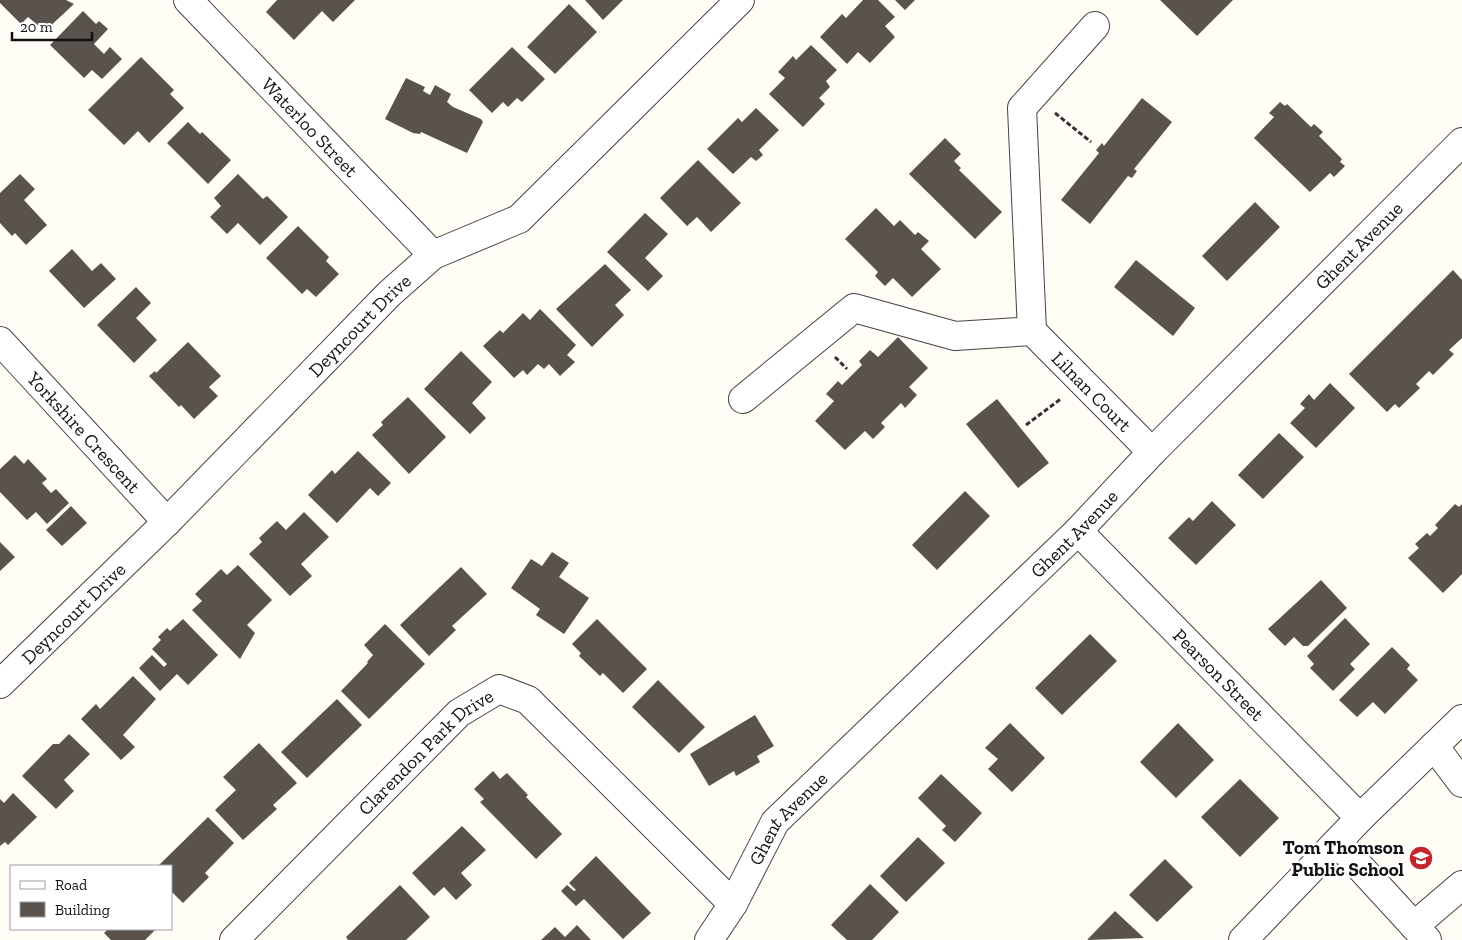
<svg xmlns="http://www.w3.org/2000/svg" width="1462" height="940" font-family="'Zilla Slab',serif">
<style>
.building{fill:#5a524d}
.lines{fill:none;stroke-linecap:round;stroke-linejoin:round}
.minor-casing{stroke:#444;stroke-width:30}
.path{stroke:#333;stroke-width:3;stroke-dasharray:5 2.5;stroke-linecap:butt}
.minor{stroke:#fff;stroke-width:28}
.labels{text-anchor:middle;stroke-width:5;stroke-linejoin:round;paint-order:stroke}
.street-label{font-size:19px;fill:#111;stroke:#fff}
.poi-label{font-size:19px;font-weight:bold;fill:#111;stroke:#fff;text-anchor:end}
</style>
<rect width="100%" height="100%" fill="#fffdf5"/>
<path class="building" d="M0 0H66L74 4 45 31 28 17 21 24 0 3Z
M277 0H355L333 22 322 11 294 40 266 12Z
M585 0H623L603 20Z
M863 0H878L895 17 885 26 895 37 870 63 858 52 847 64 820 37 842 14 846 18Z
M895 0H915L905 10Z
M1160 0H1233L1197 36Z
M569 4 597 32 555 74 527 47Z
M83 11 96 24 99 21 108 29 94 44 104 54 110 47 122 59 102 79 92 70 84 78 50 45Z
M811 45 837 70 826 81 830 87 819 98 825 104 803 127 769 94 785 78 778 72 793 56 796 60Z
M512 47 545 79 522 102 517 98 508 107 503 102 492 113 469 90Z
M141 57 174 90 170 94 184 108 149 143 138 131 124 145 88 110Z
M406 78 425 87 423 91 430 95 435 85 451 94 447 102 453 107 481 119 483 122 467 153 421 132 420 134 413 133 385 119Z
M1142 98 1172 122 1134 169 1137 171 1132 178 1128 176 1090 224 1061 200 1099 153 1096 150 1102 143 1104 146Z
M1280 102 1285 106 1287 104 1311 127 1314 124 1323 132 1319 136 1342 159 1340 162 1345 166 1334 177 1330 173 1310 192 1254 138 1274 117 1269 113Z
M756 108 779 130 759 150 763 155 756 161 751 157 733 174 707 149 738 118 742 122Z
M188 122 200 134 202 132 231 160 208 184 167 143Z
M945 138 961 154 954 161 961 168 959 170 1002 212 975 239 909 174Z
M698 160 741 203 711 232 697 217 687 226 660 198Z
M20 174 35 189 24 200 47 225 26 245 15 233 12 236 0 223V193Z
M238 174 263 199 267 196 288 217 260 245 238 223 227 234 210 217 221 206 214 198Z
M1255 202 1280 227 1227 281 1202 256Z
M876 208 894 226 900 220 915 235 918 232 929 241 921 249 941 269 912 297 893 278 885 286 875 276 878 272 845 239Z
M645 213 668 234 645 258 663 276 648 291 607 252Z
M298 226 329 257 326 261 339 274 316 297 307 289 302 294 266 258Z
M72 249 92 271 101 263 116 279 84 308 49 271Z
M1136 260 1195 308 1173 336 1114 287Z
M605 264 631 290 615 305 624 315 592 347 556 309Z
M1453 270 1462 280V338L1449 350 1454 354 1433 375 1429 371 1416 384 1420 388 1399 408 1395 404 1387 412 1349 374Z
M136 287 151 303 136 318 157 340 134 363 97 325Z
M540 309 576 345 567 355 575 362 560 376 549 364 544 369 538 364 527 375 523 370 514 378 483 346 500 330 503 333 523 313 530 320Z
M898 337 928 368 909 387 917 395 905 408 901 403 881 423 885 427 873 439 865 431 845 450 815 421 834 401 826 394 838 381 842 385 862 365 859 361 870 350 878 357Z
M188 342 221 376 209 387 218 396 194 419 181 405 179 407 149 376 155 371 156 373Z
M461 351 492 382 472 403 486 418 470 434 424 389Z
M1330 383 1355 408 1316 448 1290 423 1305 408 1300 404 1309 394 1314 400Z
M408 397 446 437 409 474 372 435 383 425 381 422Z
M997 399 1049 463 1018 488 966 424Z
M1279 433 1304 457 1263 499 1238 475Z
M358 451 391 483 378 496 370 488 337 523 308 495 332 470 335 474Z
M15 455 24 464 28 459 47 479 42 483 51 493 56 489 69 503 47 524 36 512 27 520 0 492V469Z
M965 491 990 516 937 570 912 545Z
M1212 501 1236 525 1196 565 1168 538 1189 517 1193 521Z
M1455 504 1459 507 1462 504V574L1443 593 1408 558 1419 548 1415 544 1427 533 1430 536 1438 528 1435 525Z
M71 506 87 523 62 546 46 530Z
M304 512 329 537 301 564 312 576 290 596 249 554 262 542 259 538 277 521 286 530Z
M0 542 15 557 0 571Z
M552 552 569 563 559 577 589 598 564 634 536 615 540 609 511 588 531 559 542 566Z
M238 565 272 600 247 625 255 633 240 659 192 610 202 601 195 594 221 569 227 575Z
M461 567 487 594 452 626 456 630 429 656 400 625Z
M1321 580 1347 608 1308 646H1303L1294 637 1285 646 1268 629Z
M1345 618 1370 644 1350 664 1355 669 1333 691 1310 668 1314 664 1307 656Z
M183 619 218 655 188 685 177 674 160 691 139 668 152 655 164 667 167 664 152 649 161 640 158 637 167 628 170 631Z
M597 619 647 669 623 693 603 673 600 676 579 656 581 653 572 644Z
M385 624 425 664 369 719 341 691 368 663 367 662 373 655 364 645Z
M1090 634 1117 661 1062 715 1035 688Z
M1392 647 1410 665 1407 669 1418 680 1385 714 1373 702 1357 717 1339 700Z
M133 676 156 699 123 735 135 747 121 760 81 719 96 704 100 709Z
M658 680 705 727 679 753 632 707Z
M337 699 362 725 307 778 281 752Z
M755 715 774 746 757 756 760 762 736 776 734 771 709 786 690 754Z
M1010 723 1045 758 1012 792 988 769 998 759 985 748Z
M1178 723 1214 760 1176 798 1140 762Z
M69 734 90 754 64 780 74 791 56 809 22 776 53 744H59Z
M259 743 297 783 273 805 277 809 243 840 215 810 236 790 223 777Z
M493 771 500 779 507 773 528 795 526 797 562 834 536 859 480 802 484 799 474 789Z
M941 774 982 813 955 842 942 830 946 826 918 798Z
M1240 779 1279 818 1240 857 1201 817Z
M13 793 37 817 8 845 5 842 0 846V799L4 803Z
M208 817 234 843 205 873 209 877 183 903 171 891V866H158Z
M462 826 486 850 461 873 472 885 456 900 444 887 434 896 412 873Z
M918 837 945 863 906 902 880 876Z
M596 856 651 913 623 939 584 899 576 906 561 891 567 885 574 891 576 890 569 883Z
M1165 859 1193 887 1157 922 1129 895Z
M870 884 899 912 872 940H847L831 925Z
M400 885 430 917 406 940H348L346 937Z
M1115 911 1144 938 1087 940Z
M577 925 591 940H541L555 927 565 937Z
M108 929H156L145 940H111L104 933Z"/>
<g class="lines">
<g class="minor-casing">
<g id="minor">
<path id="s1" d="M188 0 433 255"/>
<path id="s2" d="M1032 331 1152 452"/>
<path id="s3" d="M0 341 167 522"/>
<path d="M743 399 854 308 955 336 1032 331 1022 108 1095 26"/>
<path id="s4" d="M1078 531 1360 818"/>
<path id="s5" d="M0 684 167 522 389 294 433 255 519 219 740 0"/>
<path d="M1434 746 1462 783"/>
<path d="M1337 842 1427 940"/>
<path d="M1414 926 1462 885"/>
<path id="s6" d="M234 940 459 713 499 689 528 700 733 904"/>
<path id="s7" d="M709 940 733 904 775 822 1078 531 1152 452 1462 142"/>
<path d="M1243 940 1360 818 1462 719"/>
</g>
</g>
<path class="path" d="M1055 113 1091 142
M835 357 847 369
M1026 425 1062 398"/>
<use href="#minor" class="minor"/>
</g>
<defs>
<g id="school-disc" transform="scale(1.25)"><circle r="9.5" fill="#c4262e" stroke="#fff"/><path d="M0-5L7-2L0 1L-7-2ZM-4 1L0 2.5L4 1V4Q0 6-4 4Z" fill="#fff"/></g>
</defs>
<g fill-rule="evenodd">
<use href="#school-disc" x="1421" y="858"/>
</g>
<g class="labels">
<g class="street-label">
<text dy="7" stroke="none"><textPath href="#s1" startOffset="176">Waterloo Street</textPath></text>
<text dy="7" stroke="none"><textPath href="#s7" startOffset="956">Ghent Avenue</textPath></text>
<text dy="7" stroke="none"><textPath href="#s5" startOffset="508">Deyncourt Drive</textPath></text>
<text dy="7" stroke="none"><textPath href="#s2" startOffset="85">Lilnan Court</textPath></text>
<text dy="7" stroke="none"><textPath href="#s3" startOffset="124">Yorkshire Crescent</textPath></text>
<text dy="7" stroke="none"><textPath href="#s7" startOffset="551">Ghent Avenue</textPath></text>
<text dy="7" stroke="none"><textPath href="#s5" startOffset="102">Deyncourt Drive</textPath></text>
<text dy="7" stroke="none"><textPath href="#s4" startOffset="201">Pearson Street</textPath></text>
<text dy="7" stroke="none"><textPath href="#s6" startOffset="269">Clarendon Park Drive</textPath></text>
<text dy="7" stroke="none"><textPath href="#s7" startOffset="146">Ghent Avenue</textPath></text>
</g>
<g class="poi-label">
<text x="1404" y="854">Tom Thomson<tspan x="1404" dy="22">Public School</tspan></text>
</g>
</g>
<rect x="10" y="865" width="162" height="65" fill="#ffffff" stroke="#a0a0a0"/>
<rect x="20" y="881" width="25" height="8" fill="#ffffff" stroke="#a0a0a0"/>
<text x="55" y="890" font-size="15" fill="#111111">Road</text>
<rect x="20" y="902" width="25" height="15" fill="#5a524d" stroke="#a0a0a0"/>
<text x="55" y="915" font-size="15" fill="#111111">Building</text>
<path d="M12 32v8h80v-8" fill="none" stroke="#111111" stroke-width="2.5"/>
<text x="20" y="32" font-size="15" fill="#111111" stroke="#ffffff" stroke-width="4" paint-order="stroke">20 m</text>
</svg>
